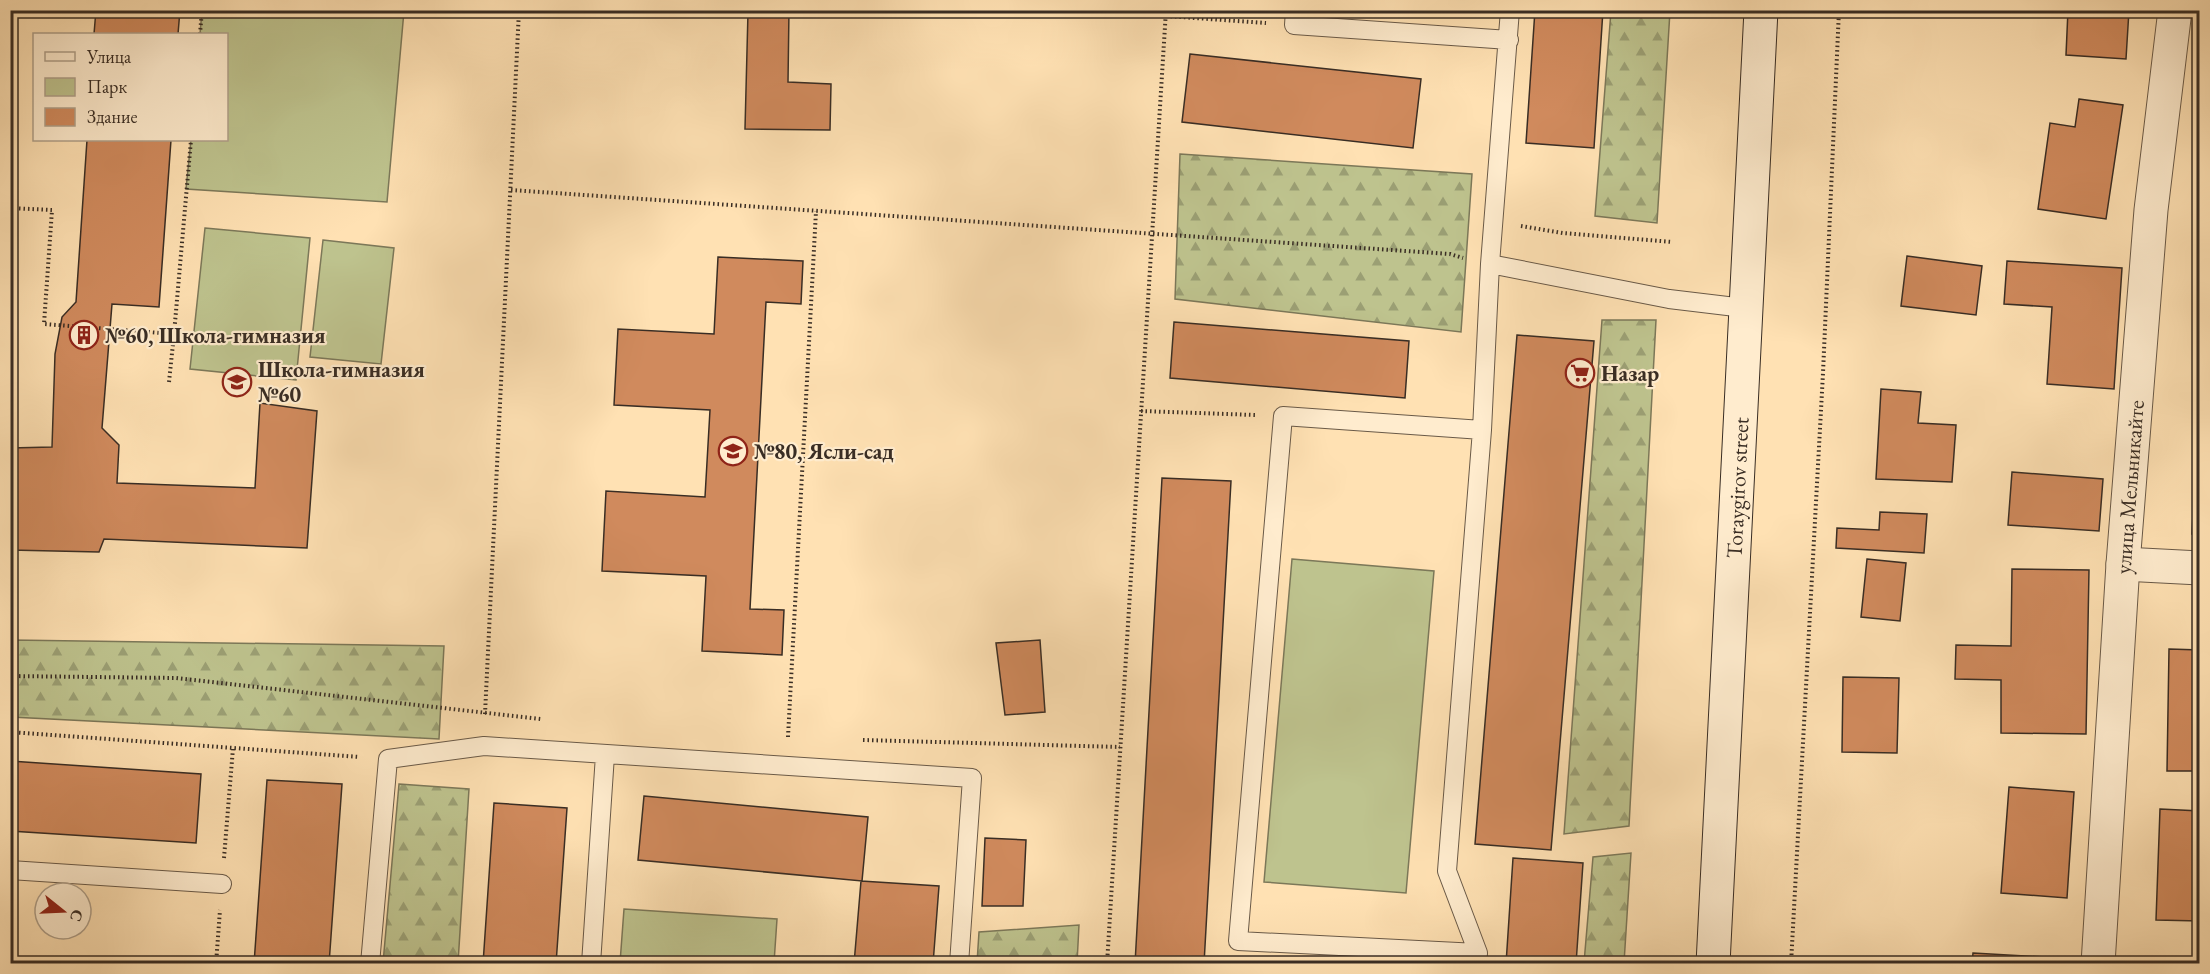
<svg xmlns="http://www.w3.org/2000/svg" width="2210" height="974" font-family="'EB Garamond',serif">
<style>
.forest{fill:url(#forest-firs);stroke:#7c7859;stroke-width:1.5}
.park{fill:#bec38e;stroke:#7c7859;stroke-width:1.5}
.building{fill:#d08a5d;stroke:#392d24;stroke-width:1.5}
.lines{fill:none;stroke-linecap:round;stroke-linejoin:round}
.lane-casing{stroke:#6a5a48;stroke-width:20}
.street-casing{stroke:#6a5a48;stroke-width:35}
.secondary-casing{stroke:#392d24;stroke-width:35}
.path{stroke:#392d24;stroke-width:4;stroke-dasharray:1.5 3;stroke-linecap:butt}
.lane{stroke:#ffecce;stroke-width:18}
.street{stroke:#ffecce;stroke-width:33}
.secondary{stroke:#ffecce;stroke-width:33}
.labels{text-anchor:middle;stroke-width:4.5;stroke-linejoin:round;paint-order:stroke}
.poi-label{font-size:22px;font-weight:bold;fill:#392d24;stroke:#ffecce;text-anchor:start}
.street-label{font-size:22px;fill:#392d24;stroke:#ffecce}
</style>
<defs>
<pattern id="forest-firs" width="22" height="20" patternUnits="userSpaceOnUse" patternTransform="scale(1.5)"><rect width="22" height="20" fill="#bec38e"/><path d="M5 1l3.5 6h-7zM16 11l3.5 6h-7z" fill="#9b9f74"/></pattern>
</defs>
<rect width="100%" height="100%" fill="#ffe1b3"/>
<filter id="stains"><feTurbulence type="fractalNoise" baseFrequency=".00333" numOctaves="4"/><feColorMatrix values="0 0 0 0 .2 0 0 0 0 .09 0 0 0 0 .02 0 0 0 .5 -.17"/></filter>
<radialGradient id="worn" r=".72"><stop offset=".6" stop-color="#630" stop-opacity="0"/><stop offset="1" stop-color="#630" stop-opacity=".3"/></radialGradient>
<path class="forest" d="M1611 11H1670L1657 223 1595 216Z
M1180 154 1472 174 1461 332 1175 299Z
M1602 320H1656L1629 826 1564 834Z
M11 640 444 646 439 739 11 717Z
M399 784 469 789 458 963H383Z
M1631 853 1624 963H1584L1593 857Z
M1079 925 1077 963H977L979 932Z"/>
<path class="park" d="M202 11H404L387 202 186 189 191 140H226V34H200Z
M205 228 310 238 296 380 190 369Z
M323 240 394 248 381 364 310 357Z
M1292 559 1434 571 1406 893 1264 882Z
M624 909 777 919 774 963H620Z"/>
<path class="building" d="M96 10H180L178 34H94Z
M685 10H789L788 82 831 84 830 130 745 129 748 12Z
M1535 10H1603L1594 148 1526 143Z
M2068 10H2129L2126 59 2066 55Z
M1190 54 1421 79 1413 148 1182 122Z
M2079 99 2123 105 2106 219 2038 209 2050 123 2075 127Z
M87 140H171L159 307 112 304 102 428 119 445 117 483 255 488 260 403 317 411 307 548 104 539 99 552 10 550V448L52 447 55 354 62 317 76 302Z
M1907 256 1982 266 1976 315 1901 306Z
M718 257 803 261 801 304 766 302 750 609 784 610 782 655 702 651 706 576 602 571 606 491 705 497 710 410 614 405 618 329 714 334Z
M2007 261 2122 268 2114 389 2047 384 2052 307 2004 304Z
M1174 322 1409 341 1405 398 1170 378Z
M1517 335 1594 341 1551 850 1475 844Z
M1881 389 1921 392 1918 423 1956 425 1952 482 1876 479Z
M2197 432H2200V534H2192Z
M2012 472 2103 479 2099 531 2008 525Z
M1162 478 1231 481 1204 964H1135Z
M1880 512 1927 514 1924 553 1836 548 1837 528 1879 530Z
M1867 559 1906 563 1900 621 1861 617Z
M2012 569 2089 570 2086 734 2001 733V680L1955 679 1956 645 2011 646Z
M1040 640 1045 712 1005 715 996 643Z
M2169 649 2200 650V771H2167Z
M1843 677 1899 678 1897 753 1842 752Z
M10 761 201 774 196 843 10 831Z
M267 780 342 784 329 964H254Z
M2009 787 2074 792 2067 898 2001 893Z
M644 796 868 817 862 881 638 860Z
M494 803 567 808 556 964H483Z
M2160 809 2200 811V921L2156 920Z
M985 838 1026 840 1023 906H982Z
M1513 858 1583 863 1576 964H1506Z
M861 881 939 886 933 964H854Z
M1973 953 2063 958V964H1972Z"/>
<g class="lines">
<g class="lane-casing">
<path id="lane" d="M1295 10 1294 25 1509 40
M1510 10 1490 264 1669 299 1744 308
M10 870 222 884
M1478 953 1238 941 1283 416 1482 430
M1477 963 1478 953 1447 871 1482 430 1490 264
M370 964 388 759 484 746 972 778 959 964
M591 964 605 755"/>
</g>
<g class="street-casing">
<g id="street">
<path d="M2123 564 2200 568"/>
<path id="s1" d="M2098 964 2123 564 2151 210 2175 10"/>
</g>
</g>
<g class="secondary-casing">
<g id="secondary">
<path id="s2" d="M1713 964 1761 10"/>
</g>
</g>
<path class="path" d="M1166 16 1266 23
M200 34 202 10
M511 190 1450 254 1463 258
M10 208 52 210 44 324 174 334 191 140
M1521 226 1563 233 1672 242
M169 382 174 334
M1141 411 1255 415
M10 676 176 678 541 719
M485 714 519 10
M10 732 360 757
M788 737 816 211
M863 740 1120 747
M224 858 233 748
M216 964 220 910
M1107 964 1166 10
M1791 964 1823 373 1839 10"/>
<use href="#lane" class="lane"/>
<use href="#street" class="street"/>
<use href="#secondary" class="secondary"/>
</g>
<defs>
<g id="building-ring" transform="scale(1.5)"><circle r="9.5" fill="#ffecce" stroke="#8f2418" stroke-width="1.5"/><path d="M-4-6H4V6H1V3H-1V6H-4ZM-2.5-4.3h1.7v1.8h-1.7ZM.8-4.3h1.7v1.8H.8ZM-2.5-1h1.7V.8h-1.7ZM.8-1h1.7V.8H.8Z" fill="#8f2418"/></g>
<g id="supermarket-ring" transform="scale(1.5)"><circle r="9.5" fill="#ffecce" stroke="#8f2418" stroke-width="1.5"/><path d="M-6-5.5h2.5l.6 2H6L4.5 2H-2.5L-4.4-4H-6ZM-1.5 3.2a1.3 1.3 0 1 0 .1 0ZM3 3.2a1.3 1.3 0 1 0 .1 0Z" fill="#8f2418"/></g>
<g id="school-ring" transform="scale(1.5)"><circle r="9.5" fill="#ffecce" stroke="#8f2418" stroke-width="1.5"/><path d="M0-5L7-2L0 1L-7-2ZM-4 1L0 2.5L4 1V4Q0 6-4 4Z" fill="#8f2418"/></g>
</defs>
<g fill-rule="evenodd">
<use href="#building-ring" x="84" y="335"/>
<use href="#supermarket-ring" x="1580" y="373"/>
<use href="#school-ring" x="237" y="382"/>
<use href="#school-ring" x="733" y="451"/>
</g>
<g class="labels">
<g class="poi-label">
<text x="105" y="343">№60, Школа-гимназия</text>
<text x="258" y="377">Школа-гимназия<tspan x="258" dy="25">№60</tspan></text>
<text x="1601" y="381">Назар</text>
<text x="754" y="459">№80, Ясли-сад</text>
</g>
<g class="street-label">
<text dy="8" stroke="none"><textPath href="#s1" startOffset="478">улица Мельникайте</textPath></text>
<text dy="8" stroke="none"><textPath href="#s2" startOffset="477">Toraygirov street</textPath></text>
</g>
</g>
<rect width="2210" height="974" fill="none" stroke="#ffe1b3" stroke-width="36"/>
<rect x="12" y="12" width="2186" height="950" fill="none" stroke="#392d24" stroke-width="3"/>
<rect x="18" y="18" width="2174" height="938" fill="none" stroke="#392d24" stroke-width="1.5"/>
<rect x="33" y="33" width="195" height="108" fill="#ffecce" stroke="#b0a08a" stroke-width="1.5"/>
<rect x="45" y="52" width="30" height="9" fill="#ffecce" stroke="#b0a08a" stroke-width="1.5"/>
<text x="87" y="63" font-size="18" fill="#392d24">Улица</text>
<rect x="45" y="78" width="30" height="18" fill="#bec38e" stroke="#b0a08a" stroke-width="1.5"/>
<text x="87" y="93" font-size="18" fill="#392d24">Парк</text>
<rect x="45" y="108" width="30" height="18" fill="#d08a5d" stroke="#b0a08a" stroke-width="1.5"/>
<text x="87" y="123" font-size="18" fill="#392d24">Здание</text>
<g transform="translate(63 911) rotate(108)"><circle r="28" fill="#ffecce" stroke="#b0a08a" stroke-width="1.5"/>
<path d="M0-4.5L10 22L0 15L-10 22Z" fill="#8f2418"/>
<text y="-9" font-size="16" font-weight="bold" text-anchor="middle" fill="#392d24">С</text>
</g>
<rect width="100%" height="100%" filter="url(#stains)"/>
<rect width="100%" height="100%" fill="url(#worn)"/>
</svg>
